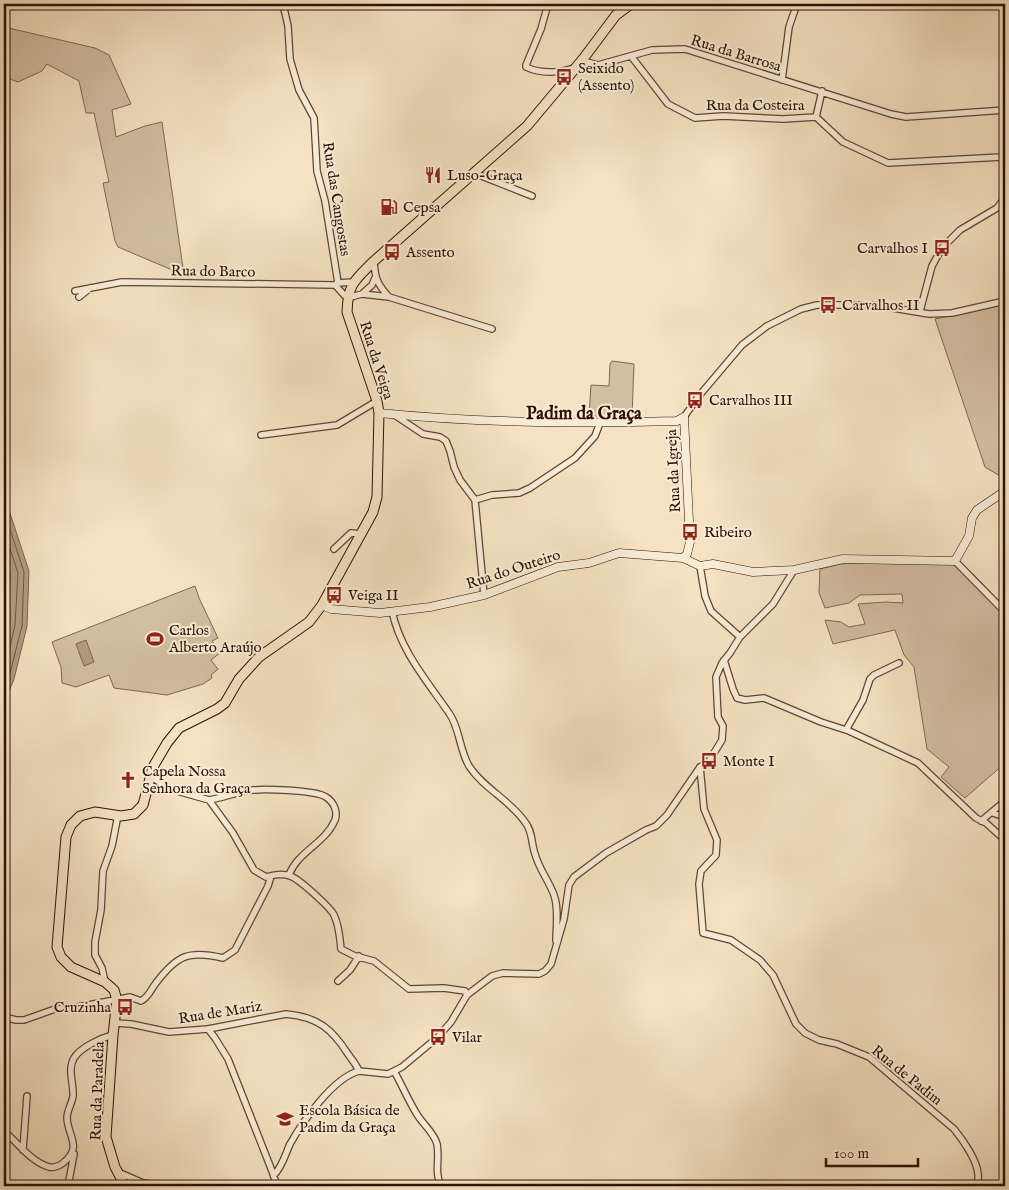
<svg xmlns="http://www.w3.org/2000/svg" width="1009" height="1190" font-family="'IM FELL English',serif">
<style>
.green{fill:#d3bea2;stroke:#806753}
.water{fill:#b19b81;stroke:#7d634f}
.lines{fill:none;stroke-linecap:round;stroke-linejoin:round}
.shore{stroke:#705642;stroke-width:1}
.street-casing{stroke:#604434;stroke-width:8}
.secondary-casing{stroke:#2e1004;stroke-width:9}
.primary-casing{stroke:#2e1004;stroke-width:11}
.street{stroke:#f8ecd7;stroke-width:5.5}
.secondary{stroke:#f8ecd7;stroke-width:8}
.primary{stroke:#f5e2c2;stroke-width:9}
.labels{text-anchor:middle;stroke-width:4;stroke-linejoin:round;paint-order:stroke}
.street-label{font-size:15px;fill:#2e1004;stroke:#f8ecd7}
.poi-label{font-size:15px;fill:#2e1004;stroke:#f8ecd7;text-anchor:start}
.quarter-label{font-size:18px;font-weight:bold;fill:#2e1004;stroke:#f8ecd7}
</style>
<rect width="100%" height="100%" fill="#f5e2c2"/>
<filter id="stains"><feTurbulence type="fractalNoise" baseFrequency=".004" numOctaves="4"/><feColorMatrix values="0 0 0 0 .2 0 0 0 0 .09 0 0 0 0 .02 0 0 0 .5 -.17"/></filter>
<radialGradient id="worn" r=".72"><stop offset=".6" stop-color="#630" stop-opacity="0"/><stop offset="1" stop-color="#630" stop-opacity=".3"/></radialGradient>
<path class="green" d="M4 27 95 48 109 55 131 104 112 110 116 137 145 126 162 122 184 275 118 247 115 241 103 183 109 182 94 113H86L79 81 47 64 42 71 18 82 4 77Z
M1005 304V479L985 467 935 319Z
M612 361 634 364 632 417 589 416 591 385 609 386 610 364Z
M869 562 953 563 972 573 1005 607V763L965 798 941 777 949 767 927 749 914 667 904 655 895 630 833 644 825 620 841 622 849 627 865 624 858 604 886 602 903 603 902 594 860 595 849 603 825 608 819 593 820 569 840 564Z
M195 586 199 598 218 638 212 641 220 653 211 660 218 669 211 675 212 678 203 684 167 695 114 688 109 675 76 687 62 683 61 667 52 642Z"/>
<path class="water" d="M4 495 29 571 27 626 14 679 4 704Z
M86 640 94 662 84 666 76 644Z"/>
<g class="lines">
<path class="shore" d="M4 511 24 572 22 626 9 677 4 690
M4 531 18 573 15 625 4 673
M4 555 10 574 8 624 4 641"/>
<g class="street-casing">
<path id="street" d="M283 4 288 26 290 59 299 90 314 118 317 171 325 201 338 283
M548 4 541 29 526 65V67C545 76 570 72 587 62L598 65 652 50 685 49 891 114 906 117 1005 110
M631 56 668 104 695 118 723 116 783 119 816 117 843 142 888 163 1002 157 1005 158
M782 80 789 27 797 4
M816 117 822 91
M474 173 532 196
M374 261C375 278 377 284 389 297
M335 285 347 298 362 294 389 297 492 329
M75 291 122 282 335 285 338 283 353 282
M362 294 372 285 375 278
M79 297 90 288
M920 311 932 266 942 248 960 230 997 208 1004 199 1005 180
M393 414 423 434 440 437 446 441 450 451 454 467 460 480 475 500 492 495 519 493 530 488 575 458 595 436 600 423
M684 417 698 397 742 345 767 326 801 309 817 305H875L929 314 952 313 1005 301
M261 435 337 425 377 401
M475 500 484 595
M334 549 351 533 361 534
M955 561 1005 612
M700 566 705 596 711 611 740 637
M392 611C400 650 427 681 449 713 460 728 459 749 469 766 484 789 510 800 525 822 533 832 531 843 535 854 539 869 549 881 554 895 559 909 556 926 556 941
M724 660 733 689 737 698 745 700 764 698 821 722 849 731 918 763 976 818 986 823 1005 840
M846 730 863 700 870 679 874 675 899 663
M700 767 704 809 717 840 716 855 701 871 699 884 703 933 731 940 760 960 773 975 796 1024 805 1033 819 1040 837 1044 869 1057 954 1129C963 1140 977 1160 978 1174 979 1178 977 1183 977 1186
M150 776 170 789 209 800 233 833 254 870 266 877C274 875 282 873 290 876 298 878 330 907 334 915 339 925 340 938 341 949L355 956 374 961 409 989 444 988 465 991 467 995
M209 800C222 798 234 793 246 791 259 788 316 790 326 797 334 802 338 812 335 820 325 844 298 851 289 875
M993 813 1005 817
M981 821 1005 801
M338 981 350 970 359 956
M105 982 102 968 95 955V942L101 910 103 871 112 846 118 815
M4 1017 16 1020H24L55 1009 78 1007 130 997 141 1001C149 997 151 989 156 983 177 955 189 950 223 958L235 950 268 886 271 876
M114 1023 131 1024 169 1032 208 1029 286 1014C318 1017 332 1029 348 1054 352 1060 356 1064 359 1071
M208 1029 215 1038 228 1059 272 1171 277 1186
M359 1071 388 1074 402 1067 438 1037 451 1022 467 995 492 976 503 973 539 974 545 971 551 964 564 919 569 885 574 877 606 853 646 830 656 826 667 815 700 767 709 761 722 740 723 726 718 717 716 677 722 663 730 653 740 637 773 604 794 570
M394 1071C402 1085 409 1102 418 1116 424 1125 434 1133 437 1144 440 1158 434 1173 441 1186
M4 1131C17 1142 31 1162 49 1167 53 1168 60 1166 63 1163 83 1147 68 1137 67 1118 67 1110 72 1104 73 1096 74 1083 67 1070 74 1058 81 1047 101 1038 113 1035
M23 1150 27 1096
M120 1173 143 1183 165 1186
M274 1175C282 1167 285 1155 290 1144 303 1121 333 1078 359 1071
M68 1186 74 1154"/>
</g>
<g class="secondary-casing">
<path id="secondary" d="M379 413C480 423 577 424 677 421L684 417
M683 558 687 554 690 542 684 417
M322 605 331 609 380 613 430 607 484 595 558 567 589 563 619 553 683 558 700 566 713 564 753 572 794 570 843 559 955 561 969 536 972 518 977 510 1005 491"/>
</g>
<g class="primary-casing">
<path id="primary" d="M125 1186 115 1167 106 1137 113 1035 117 1000 114 990 105 982 71 967 61 957 57 947 66 837 71 825 80 816 95 812 121 816 134 814 143 805 153 767 167 743 179 728 217 709 225 703 239 679 259 657 309 622 322 605 373 512 377 497 379 413 377 401 347 312C348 283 355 280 374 261L527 126 583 59 616 15 631 4"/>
</g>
<use href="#street" class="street"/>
<use href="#secondary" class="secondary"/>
<use href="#primary" class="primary"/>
</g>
<defs>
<g id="bus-bare" transform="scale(1.35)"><path d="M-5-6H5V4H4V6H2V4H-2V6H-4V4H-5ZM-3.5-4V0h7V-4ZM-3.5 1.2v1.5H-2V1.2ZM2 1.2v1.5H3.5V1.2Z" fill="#8f2418" stroke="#f8ecd7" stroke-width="2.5" paint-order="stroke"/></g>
<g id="restaurant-bare" transform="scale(1.35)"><path d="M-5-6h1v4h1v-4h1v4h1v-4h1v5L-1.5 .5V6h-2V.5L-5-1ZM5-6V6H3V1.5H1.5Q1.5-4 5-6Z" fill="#8f2418" stroke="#f8ecd7" stroke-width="2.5" paint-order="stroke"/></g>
<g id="fuel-bare" transform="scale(1.35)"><path d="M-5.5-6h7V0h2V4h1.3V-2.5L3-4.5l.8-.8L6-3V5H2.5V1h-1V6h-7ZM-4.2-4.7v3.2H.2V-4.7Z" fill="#8f2418" stroke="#f8ecd7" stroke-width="2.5" paint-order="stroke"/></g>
<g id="stadium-bare" transform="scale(1.35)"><path d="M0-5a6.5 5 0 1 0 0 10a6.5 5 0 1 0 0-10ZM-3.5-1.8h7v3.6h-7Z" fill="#8f2418" stroke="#f8ecd7" stroke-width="2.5" paint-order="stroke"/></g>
<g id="church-bare" transform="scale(1.35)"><path d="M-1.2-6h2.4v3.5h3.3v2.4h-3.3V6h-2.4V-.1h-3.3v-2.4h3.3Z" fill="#8f2418" stroke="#f8ecd7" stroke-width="2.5" paint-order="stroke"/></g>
<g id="school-bare" transform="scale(1.35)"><path d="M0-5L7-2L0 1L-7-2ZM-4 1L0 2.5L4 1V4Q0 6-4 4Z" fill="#8f2418" stroke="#f8ecd7" stroke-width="2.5" paint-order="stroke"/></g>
</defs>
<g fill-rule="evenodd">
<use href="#bus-bare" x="564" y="77"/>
<use href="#restaurant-bare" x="433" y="175"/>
<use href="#fuel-bare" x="389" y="207"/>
<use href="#bus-bare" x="942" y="248"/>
<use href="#bus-bare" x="392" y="252"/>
<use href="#bus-bare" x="828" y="305"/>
<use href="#bus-bare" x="695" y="400"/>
<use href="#bus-bare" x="690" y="532"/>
<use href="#bus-bare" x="334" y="595"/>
<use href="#stadium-bare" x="155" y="639"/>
<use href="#bus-bare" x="709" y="761"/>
<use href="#church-bare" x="128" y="780"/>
<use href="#bus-bare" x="125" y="1007"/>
<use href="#bus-bare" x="438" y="1037"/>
<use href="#school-bare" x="285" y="1119"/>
</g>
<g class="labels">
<g class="street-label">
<text transform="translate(736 53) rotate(17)" y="5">Rua da Barrosa</text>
<text x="755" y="110">Rua da Costeira</text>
<text transform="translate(337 199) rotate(81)" y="5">Rua das Cangostas</text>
<text transform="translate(213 271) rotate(1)" y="5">Rua do Barco</text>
<text transform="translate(377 360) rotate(72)" y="5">Rua da Veiga</text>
<text transform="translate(673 471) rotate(-93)" y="5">Rua da Igreja</text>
<text transform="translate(513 569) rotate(-18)" y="5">Rua do Outeiro</text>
<text transform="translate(220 1012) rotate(-9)" y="5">Rua de Mariz</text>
<text transform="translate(907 1075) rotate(39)" y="5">Rua de Padim</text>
<text transform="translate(97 1091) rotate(-88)" y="5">Rua da Paradela</text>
</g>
<g class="poi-label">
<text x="578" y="73">Seixido<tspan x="578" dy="17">(Assento)</tspan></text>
<text x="447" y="180">Luso-Graça</text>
<text x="403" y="212">Cepsa</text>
<text x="928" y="253" text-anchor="end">Carvalhos I</text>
<text x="406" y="257">Assento</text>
<text x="842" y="310">Carvalhos II</text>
<text x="709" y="405">Carvalhos III</text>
<text x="704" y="537">Ribeiro</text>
<text x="348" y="600">Veiga II</text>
<text x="169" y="635">Carlos<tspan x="169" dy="17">Alberto Araújo</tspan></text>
<text x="723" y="766">Monte I</text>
<text x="142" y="776">Capela Nossa<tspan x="142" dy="17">Senhora da Graça</tspan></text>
<text x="111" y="1012" text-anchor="end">Cruzinha</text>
<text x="452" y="1042">Vilar</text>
<text x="299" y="1115">Escola Básica de<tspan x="299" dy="17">Padim da Graça</tspan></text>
</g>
<g class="quarter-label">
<text x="584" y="419">Padim da Graça</text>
</g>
</g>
<rect width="1009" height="1190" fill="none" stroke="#f5e2c2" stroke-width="20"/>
<rect x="5" y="5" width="999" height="1180" fill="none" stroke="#2e1004" stroke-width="2.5"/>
<rect x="10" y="10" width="989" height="1170" fill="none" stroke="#2e1004"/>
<path d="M826 1158v8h92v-8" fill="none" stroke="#2e1004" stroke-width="2.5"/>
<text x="834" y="1158" font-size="15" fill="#2e1004" stroke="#f8ecd7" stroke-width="4" paint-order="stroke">100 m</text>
<rect width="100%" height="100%" filter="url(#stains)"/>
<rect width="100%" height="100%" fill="url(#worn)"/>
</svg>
